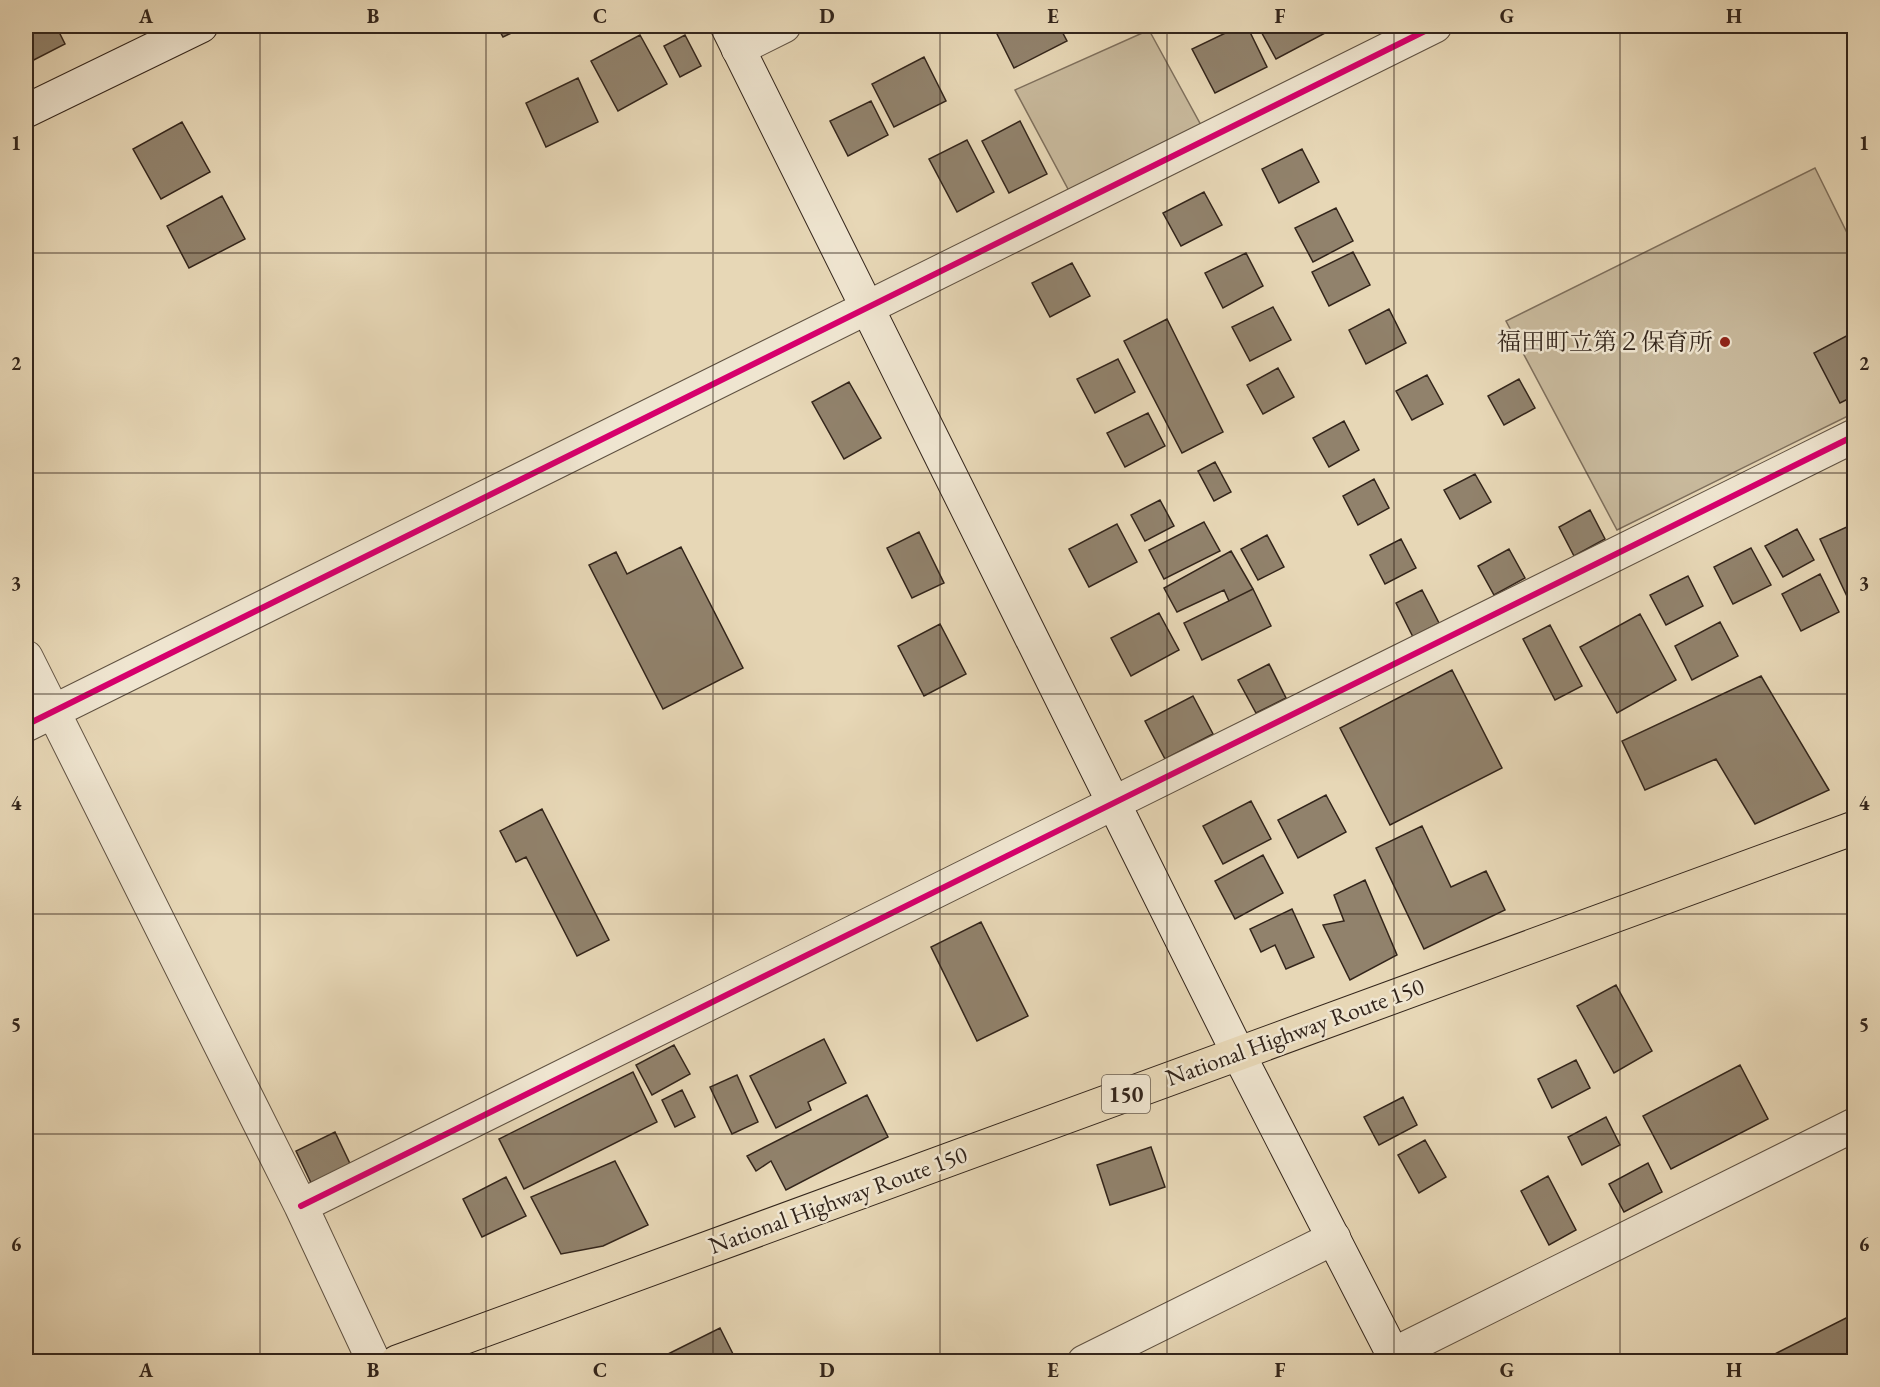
<svg xmlns="http://www.w3.org/2000/svg" width="1880" height="1387" font-family="'EB Garamond','Noto Serif JP',serif">
<style>
.green{fill:#c8b99c;stroke:#7e6f5c;stroke-width:1.5}
.building{fill:#91826c;stroke:#33251b;stroke-width:1.5}
.lines{fill:none;stroke-linecap:round;stroke-linejoin:round}
.street-casing{stroke:#605242;stroke-width:35}
.secondary-casing{stroke:#33251b;stroke-width:35}
.highway-casing{stroke:#33251b;stroke-width:35}
.street{stroke:#efe5d0;stroke-width:33}
.secondary{stroke:#efe5d0;stroke-width:33}
.highway{stroke:#e7d7b6;stroke-width:33}
.cycleway-casing{stroke:#efe5d0;stroke-width:10}
.cycleway{stroke:#d6006c;stroke-width:6}
.grid{fill:none;stroke:#33251b;stroke-width:1.5;stroke-opacity:0.55}
.poi-dot{fill:#8f2418;stroke:#efe5d0;stroke-width:2}
.labels{text-anchor:middle;stroke-width:5;stroke-linejoin:round;paint-order:stroke}
.shield{fill:#efe5d0;stroke:#6b5f51;stroke-width:1.5}
.shield-label{font-size:22px;font-weight:bold;fill:#33251b}
.poi-label{font-size:24px;fill:#33251b;stroke:#efe5d0;text-anchor:end}
.street-label{font-size:24px;fill:#33251b;stroke:#efe5d0}
.neatline{fill:none;stroke:#33251b;stroke-width:2}
.grid-label{font-size:20px;text-anchor:middle;font-weight:bold;fill:#33251b}
</style>
<rect width="100%" height="100%" fill="#e7d7b6"/>
<filter id="stains"><feTurbulence type="fractalNoise" baseFrequency=".00333" numOctaves="4"/><feColorMatrix values="0 0 0 0 .2 0 0 0 0 .09 0 0 0 0 .02 0 0 0 .5 -.17"/></filter>
<radialGradient id="worn" r=".72"><stop offset=".6" stop-color="#630" stop-opacity="0"/><stop offset="1" stop-color="#630" stop-opacity=".3"/></radialGradient>
<path class="green" d="M1149 30 1208 138 1076 204 1015 90Z
M1815 168 1854 247V413L1617 530 1506 321Z"/>
<path class="building" d="M26 26H56L65 44 26 64Z
M497 26H526L503 37Z
M993 26H1059L1067 41 1014 68Z
M1240 26H1247L1267 67 1215 93 1192 49Z
M1258 26H1326L1329 31 1276 59Z
M640 35 667 84 618 111 591 61Z
M685 35 701 66 680 77 664 46Z
M924 57 946 101 894 127 872 84Z
M578 78 598 122 546 147 526 103Z
M871 101 888 135 848 156 830 121Z
M1020 121 1047 174 1009 193 982 141Z
M182 122 210 172 161 199 133 149Z
M967 140 994 192 957 212 929 159Z
M1302 149 1319 182 1279 203 1262 169Z
M1204 192 1222 225 1181 246 1163 213Z
M222 196 245 239 189 268 167 226Z
M1336 208 1353 241 1313 262 1295 228Z
M1353 252 1370 285 1329 306 1312 272Z
M1246 253 1263 286 1223 308 1205 273Z
M1072 263 1090 296 1050 317 1032 283Z
M1273 307 1291 340 1250 361 1232 327Z
M1389 309 1406 343 1366 364 1349 330Z
M1167 319 1223 432 1182 453 1124 341Z
M1854 332V396L1840 403 1814 353Z
M1118 359 1135 392 1095 413 1077 379Z
M1278 368 1294 397 1263 414 1247 385Z
M1427 375 1443 404 1412 420 1396 391Z
M1519 379 1535 408 1504 425 1488 396Z
M849 382 881 438 844 459 812 402Z
M1148 413 1165 446 1125 467 1107 433Z
M1344 421 1359 450 1329 467 1313 438Z
M1215 462 1231 492 1214 501 1198 471Z
M1475 474 1491 502 1460 519 1444 490Z
M1374 479 1389 508 1358 525 1343 496Z
M1160 500 1174 526 1145 541 1131 515Z
M1590 510 1605 539 1574 556 1559 527Z
M1204 522 1220 551 1164 579 1149 550Z
M1117 524 1137 562 1089 587 1069 549Z
M1849 526 1854 537 1852 607 1820 539Z
M1797 529 1814 560 1783 577 1765 546Z
M919 532 944 583 912 598 887 548Z
M1267 535 1284 567 1258 580 1241 549Z
M1401 539 1416 568 1385 584 1370 555Z
M681 547 743 668 663 709 589 565 616 552 627 574Z
M1751 548 1771 585 1733 604 1714 567Z
M1509 549 1525 578 1494 595 1478 566Z
M1231 551 1253 589 1229 601 1224 590 1177 612 1164 588Z
M1820 574 1839 612 1801 631 1782 594Z
M1688 576 1703 606 1666 625 1650 595Z
M1253 589 1271 626 1202 660 1184 623Z
M1422 590 1439 623 1413 637 1396 603Z
M1159 613 1179 650 1131 676 1111 638Z
M1640 614 1676 680 1617 713 1580 647Z
M1720 622 1738 656 1692 680 1675 646Z
M940 624 966 674 924 696 898 646Z
M1550 625 1582 686 1555 700 1523 639Z
M1269 664 1286 698 1256 713 1238 680Z
M1452 670 1502 768 1390 825 1340 728Z
M1761 676 1829 790 1755 824 1716 759 1645 790 1622 741Z
M1193 696 1213 734 1165 759 1145 721Z
M1326 795 1346 832 1298 858 1278 820Z
M1251 801 1271 839 1223 864 1203 826Z
M542 809 609 940 577 956 526 857 516 862 500 831Z
M1422 826 1451 887 1486 871 1505 910 1424 949 1376 848Z
M1263 855 1283 893 1235 919 1215 881Z
M1365 880 1397 955 1350 980 1323 925 1344 921 1334 895Z
M1292 909 1314 957 1286 969 1275 945 1261 952 1250 929Z
M981 922 1028 1016 977 1041 931 947Z
M1616 985 1652 1051 1614 1073 1577 1006Z
M824 1039 846 1083 808 1102 811 1110 776 1128 750 1076Z
M674 1045 690 1074 652 1095 636 1065Z
M1576 1060 1590 1088 1552 1108 1538 1079Z
M1740 1065 1768 1119 1671 1169 1643 1116Z
M633 1072 657 1122 524 1189 499 1139Z
M737 1075 758 1122 732 1134 710 1087Z
M682 1090 695 1117 675 1127 662 1100Z
M867 1095 888 1137 786 1190 771 1161 756 1171 747 1156Z
M1403 1097 1417 1125 1379 1145 1364 1117Z
M1606 1117 1620 1145 1582 1165 1568 1137Z
M335 1132 353 1170 314 1189 296 1151Z
M1425 1140 1446 1177 1419 1193 1398 1155Z
M1151 1147 1165 1187 1110 1205 1097 1165Z
M615 1161 648 1225 603 1246 561 1254 531 1197Z
M1648 1163 1662 1192 1624 1212 1609 1184Z
M1548 1176 1576 1230 1549 1245 1521 1191Z
M506 1177 526 1216 482 1237 463 1199Z
M1854 1314V1362H1759Z
M720 1328 737 1362H652Z"/>
<g class="lines">
<g class="street-casing">
<path id="street" d="M738 49 784 26
M26 657 301 1206 374 1362
M26 725 1435 26
M301 1206 1854 436
M1394 1354 1854 1125
M1084 1362 1334 1238"/>
</g>
<g class="secondary-casing">
<path id="secondary" d="M727 26 1238 1053 1397 1362
M26 111 201 26"/>
</g>
<g class="highway-casing">
<path id="highway" d="M397 1362 1854 828"/>
</g>
<use href="#street" class="street"/>
<use href="#secondary" class="secondary"/>
<use href="#highway" class="highway"/>
<g class="cycleway-casing">
<path id="cycleway" d="M26 725 1435 26
M301 1206 1854 436"/>
</g>
<use href="#cycleway" class="cycleway"/>
</g>
<path class="grid" d="M260 26V1362M486 26V1362M713 26V1362M940 26V1362M1167 26V1362M1394 26V1362M1620 26V1362M26 253H1854M26 473H1854M26 694H1854M26 914H1854M26 1134H1854"/>
<circle class="poi-dot" cx="1725" cy="342" r="6"/>
<g class="labels">
<rect class="shield" x="1102" y="1075" width="48" height="38" rx="4.5"/>
<g class="shield-label">
<text x="1126" y="1102">150</text>
</g>
<g class="poi-label">
<text x="1713" y="350">福田町立第２保育所</text>
</g>
<g class="street-label">
<text transform="translate(1295 1032) rotate(-20)" y="8">National Highway Route 150</text>
<text transform="translate(838 1200) rotate(-20)" y="8">National Highway Route 150</text>
</g>
</g>
<rect width="1880" height="1387" fill="none" stroke="#e7d7b6" stroke-width="66"/>
<rect x="33" y="33" width="1814" height="1321" class="neatline"/>
<g class="grid-label">
<text x="146" y="23">A</text>
<text x="373" y="23">B</text>
<text x="600" y="23">C</text>
<text x="827" y="23">D</text>
<text x="1053" y="23">E</text>
<text x="1280" y="23">F</text>
<text x="1507" y="23">G</text>
<text x="1734" y="23">H</text>
<text x="16" y="150">1</text>
<text x="1864" y="150">1</text>
<text x="16" y="370">2</text>
<text x="1864" y="370">2</text>
<text x="16" y="590">3</text>
<text x="1864" y="590">3</text>
<text x="16" y="810">4</text>
<text x="1864" y="810">4</text>
<text x="16" y="1031">5</text>
<text x="1864" y="1031">5</text>
<text x="16" y="1251">6</text>
<text x="1864" y="1251">6</text>
<text x="146" y="1377">A</text>
<text x="373" y="1377">B</text>
<text x="600" y="1377">C</text>
<text x="827" y="1377">D</text>
<text x="1053" y="1377">E</text>
<text x="1280" y="1377">F</text>
<text x="1507" y="1377">G</text>
<text x="1734" y="1377">H</text>
</g>
<rect width="100%" height="100%" filter="url(#stains)"/>
<rect width="100%" height="100%" fill="url(#worn)"/>
</svg>
